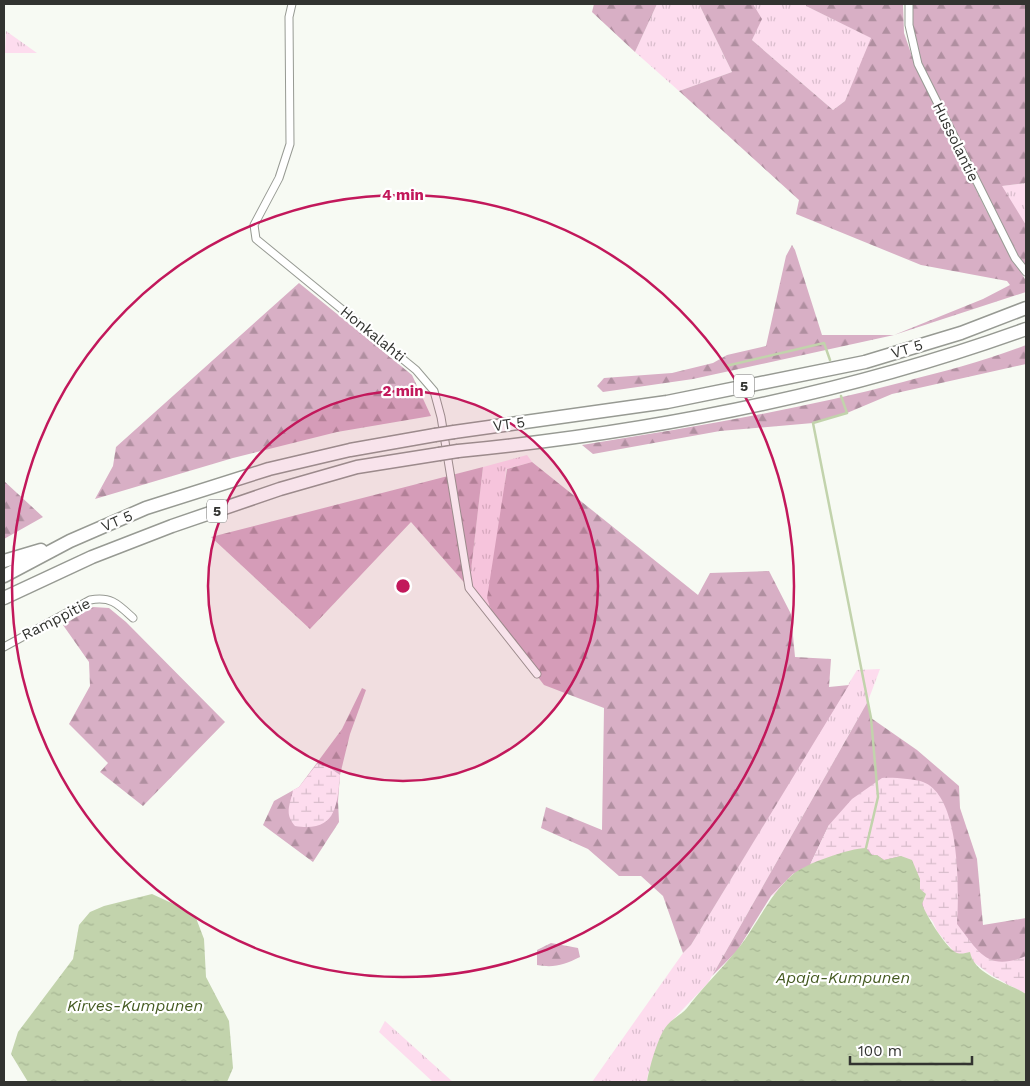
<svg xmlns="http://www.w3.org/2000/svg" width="1030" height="1086" font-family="'Work Sans',sans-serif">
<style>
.grass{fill:url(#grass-tufts)}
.forest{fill:url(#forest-firs)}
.wetland{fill:url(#wetland-marsh)}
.water{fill:url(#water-ripples)}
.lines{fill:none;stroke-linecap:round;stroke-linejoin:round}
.stream{stroke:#c2d3ac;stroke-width:2.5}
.minor-casing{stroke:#979a93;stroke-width:9}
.motorway-casing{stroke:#979a93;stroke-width:15}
.minor{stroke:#fff;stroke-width:7}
.motorway{stroke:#fff;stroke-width:12}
.motorway-bridge-casing{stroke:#979a93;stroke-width:15;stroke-linecap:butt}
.motorway-bridge{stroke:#fff;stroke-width:12}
.ring{fill:none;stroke:#c2185b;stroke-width:2.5}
.labels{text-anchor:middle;stroke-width:4.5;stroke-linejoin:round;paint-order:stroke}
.shield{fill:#fff;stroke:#70706e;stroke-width:1}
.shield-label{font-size:14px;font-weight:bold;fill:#323330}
.street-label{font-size:15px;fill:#323330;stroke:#fff}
.water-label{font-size:16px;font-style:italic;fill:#455b22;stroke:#fff}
.centre{fill:#c2185b;stroke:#fff;stroke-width:2.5}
.ring-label{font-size:15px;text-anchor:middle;font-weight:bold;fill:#c2185b;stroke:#fff;stroke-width:4.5;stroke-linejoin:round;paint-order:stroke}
</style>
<defs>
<pattern id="grass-tufts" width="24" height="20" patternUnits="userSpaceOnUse" patternTransform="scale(1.25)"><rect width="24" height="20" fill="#fddcee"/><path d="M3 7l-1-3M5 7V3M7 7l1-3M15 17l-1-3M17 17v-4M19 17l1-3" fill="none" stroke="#d9bdcc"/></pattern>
<pattern id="forest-firs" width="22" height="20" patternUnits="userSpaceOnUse" patternTransform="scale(1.25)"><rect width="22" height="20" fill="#d8afc5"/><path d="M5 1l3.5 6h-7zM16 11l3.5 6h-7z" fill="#b08fa0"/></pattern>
<pattern id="wetland-marsh" width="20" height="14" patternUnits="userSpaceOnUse" patternTransform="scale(1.25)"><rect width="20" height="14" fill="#fddcee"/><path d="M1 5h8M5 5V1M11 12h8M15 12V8" fill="none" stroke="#d9bdcc"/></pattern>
<pattern id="water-ripples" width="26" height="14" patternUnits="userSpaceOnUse" patternTransform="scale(1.25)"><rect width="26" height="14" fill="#c2d3ac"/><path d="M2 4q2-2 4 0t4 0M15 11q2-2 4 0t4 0" fill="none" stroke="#a7b694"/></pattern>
</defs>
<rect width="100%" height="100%" fill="#f7faf3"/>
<path class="grass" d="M657 4H699L732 72 679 91 635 52Z
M753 4H806V6L872 38 845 101 833 110 752 40 761 19Z
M6 31 37 53H5Z
M1026 183V225L1001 186Z
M527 455 532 462 506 469 495 621 469 588 483 467Z
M880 669 868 701 708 983 665 1028 648 1074 647 1082H592L683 953 691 945 857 670Z
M385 1021 453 1082H433L379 1032Z"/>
<path class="forest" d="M594 4H657L635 52 592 12Z
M699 4H753L762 19 752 40 833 110 845 101 871 38 806 6V4H903L904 33 915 65 986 210 1026 281V292L894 335 693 379 603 392 597 386 604 378 672 373 713 363 727 355 766 346 786 256 792 245 795 250 822 335H894L983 299 1010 285 1007 281 921 265 796 214 799 200 679 91 732 72Z
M909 4H1026V183L1002 186 1026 225V272L1015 258 918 64Z
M299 283 412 375 431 416 337 432 233 458 95 499 113 466 116 447Z
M1026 345V364L892 394 847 413 813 423 720 431 593 454 582 445C690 428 797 410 903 382 945 371 986 361 1026 345Z
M532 462 698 595 710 573 769 571 791 614 795 657 831 659 829 687 849 685 691 945 683 953 663 896 641 876H619L588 849 541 828 546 807 602 830 604 708 544 685 495 621 487 598 507 469Z
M483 467 469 588 411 522 310 629 211 537Z
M4 481 43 517 4 539Z
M93 607 109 608 126 622 225 722 143 806 100 772 108 763 69 724 90 686 89 662 63 625Z
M362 688 366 690 350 734 340 775 338 801 339 822 313 862 263 825 274 801 299 787 342 729Z
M868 701 871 718 917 750 959 786 960 808 977 859 983 925 1026 918V956L1008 985 829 825 809 867 793 874 771 896 737 951 712 976Z
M551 943 578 948 580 957C564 965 554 968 537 965V950Z"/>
<path class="wetland" d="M317 764 330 768 340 775C337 809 335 832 295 826 284 813 290 806 293 790L299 787Z
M882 778C891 777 915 779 923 782 961 796 959 891 957 924 979 952 987 972 1026 956V994L991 975 971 960 954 952 937 931 933 922 924 911 920 889V879L901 856 884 860 877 855H872L868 849 771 896 793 874 809 867 829 825 852 799Z"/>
<path class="water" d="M866 848 872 855H877L884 860 901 856 912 860 920 879V889L926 894 922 904C926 915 945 946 955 952 960 955 965 953 970 952 974 975 1009 983 1026 994V1082H647C649 1069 657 1040 665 1028 670 1020 681 1015 687 1008 702 988 720 971 736 951 757 926 766 899 792 875 804 864 850 848 866 848Z
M152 894 178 906 196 918 204 939 206 977 229 1021 233 1068 227 1082H28L11 1054 18 1032 73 959 79 925 90 912 104 906Z"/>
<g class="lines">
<path class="stream" d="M726 366 824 343 830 360
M841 396 847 413 813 423 871 718 878 797 866 848"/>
<g class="minor-casing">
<path id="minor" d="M292 4 289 17 290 144 279 178 254 225 256 239 416 370 434 391 441 417 469 588 537 674
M909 4V25L918 64 1015 258 1026 272
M4 647 90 600C111 596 118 604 133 618"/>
</g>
<g class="motorway-casing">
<path id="motorway" d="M454 432 667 402 865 362 961 333 1026 308
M458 451C652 432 843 395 1026 329
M4 561 41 550
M4 576 70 541 146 508 269 469 350 450 435 435
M4 598 92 557 172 526 280 489 357 467 439 454"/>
</g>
<use href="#minor" class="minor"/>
<use href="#motorway" class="motorway"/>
<g class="motorway-bridge-casing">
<path id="motorway-bridge" d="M435 435 454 432
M439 454 458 451"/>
</g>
<use href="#motorway-bridge" class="motorway-bridge"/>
</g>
<circle cx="403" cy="586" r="195" fill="#c2185b" fill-opacity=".12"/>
<g class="ring">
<circle cx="403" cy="586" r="195"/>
<circle cx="403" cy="586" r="391"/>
</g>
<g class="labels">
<g class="shield">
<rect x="734" y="374.5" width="20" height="23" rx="4"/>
<rect x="207" y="499.5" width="20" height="23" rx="4"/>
</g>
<g class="shield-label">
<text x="744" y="391">5</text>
<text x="217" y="516">5</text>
</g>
<g class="street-label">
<text transform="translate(956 142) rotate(64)" y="5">Hussolantie</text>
<text transform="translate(373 334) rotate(39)" y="5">Honkalahti</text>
<text transform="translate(907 349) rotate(-17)" y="5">VT 5</text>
<text transform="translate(509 424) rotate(-8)" y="5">VT 5</text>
<text transform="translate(117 521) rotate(-23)" y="5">VT 5</text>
<text transform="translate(56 619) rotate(-27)" y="5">Ramppitie</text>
</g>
<g class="water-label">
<text x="843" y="983">Apaja-Kumpunen</text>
<text x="135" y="1011">Kirves-Kumpunen</text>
</g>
</g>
<circle cx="403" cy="586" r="8" class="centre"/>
<g class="ring-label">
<text x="403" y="200">4 min</text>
<text x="403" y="396">2 min</text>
</g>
<rect width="1030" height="1086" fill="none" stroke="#323330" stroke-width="10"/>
<path d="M850 1056v8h122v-8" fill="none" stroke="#323330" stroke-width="2.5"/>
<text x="858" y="1056" font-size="15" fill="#323330" stroke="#ffffff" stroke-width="4" paint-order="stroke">100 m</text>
</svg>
